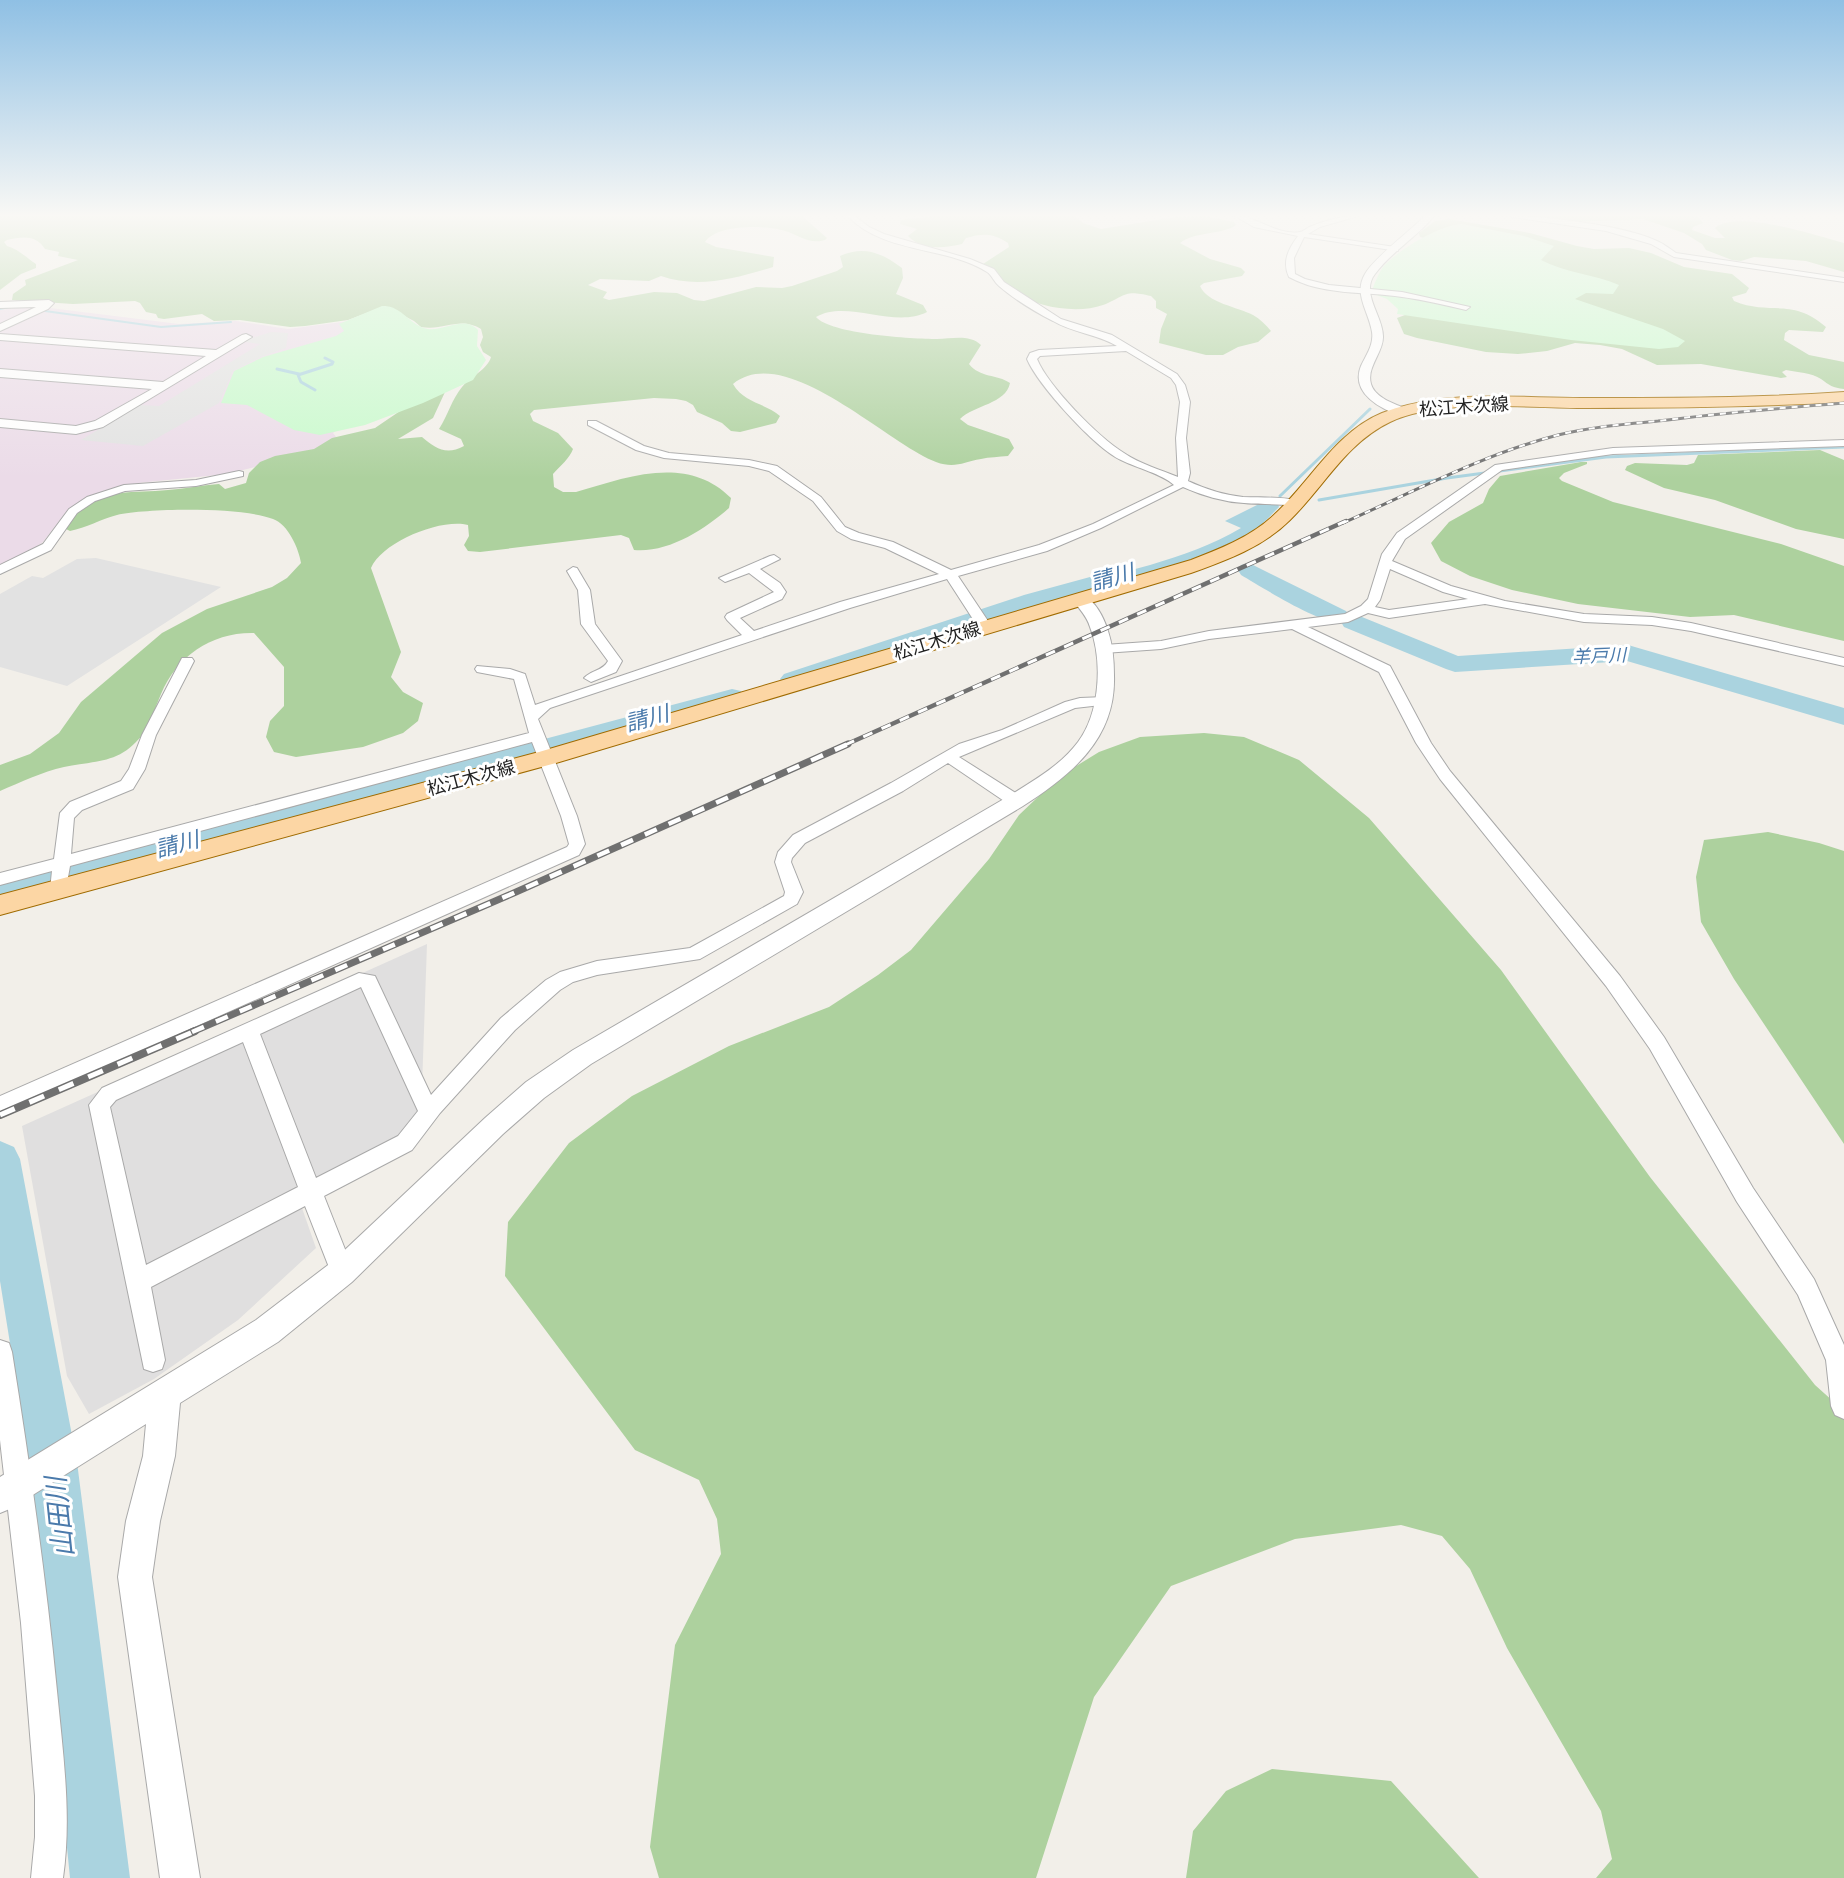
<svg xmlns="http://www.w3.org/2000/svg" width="1844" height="1878" font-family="Mulish,'Noto Sans JP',sans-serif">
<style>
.residential{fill:#e0dfdf}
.industrial{fill:#ebdbe8}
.forest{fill:#add19e}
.park{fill:#c8facc}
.parking{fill:#e2e2e2}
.water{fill:#aad3df}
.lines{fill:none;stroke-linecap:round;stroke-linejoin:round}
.stream-far1{stroke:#aad3df;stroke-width:2}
.stream{stroke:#aad3df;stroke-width:3}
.river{fill:#aad3df;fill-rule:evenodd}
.minor-casing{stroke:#a9a9a9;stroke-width:2}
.tertiary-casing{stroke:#a9a9a9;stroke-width:2}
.primary-casing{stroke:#a06b00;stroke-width:2}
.minor{fill:#fff;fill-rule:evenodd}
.tertiary{fill:#fff;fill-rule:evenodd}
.primary{fill:#fcd6a4;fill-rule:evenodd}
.rail-far3-casing{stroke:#707070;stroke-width:3}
.rail-far2-casing{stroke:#707070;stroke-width:4.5}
.rail-far1-casing{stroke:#707070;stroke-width:7}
.rail-casing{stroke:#707070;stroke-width:8}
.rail-far3{stroke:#fff;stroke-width:2;stroke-dasharray:6;stroke-linecap:butt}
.rail-far2{stroke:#fff;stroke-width:3;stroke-dasharray:10;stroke-linecap:butt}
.rail-far1{stroke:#fff;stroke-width:4.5;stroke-dasharray:13;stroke-linecap:butt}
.rail{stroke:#fff;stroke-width:5;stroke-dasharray:16;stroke-linecap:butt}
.labels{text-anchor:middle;stroke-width:6;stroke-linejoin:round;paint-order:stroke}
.far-street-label{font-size:18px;fill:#222;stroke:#fff}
.far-water-label{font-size:18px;font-style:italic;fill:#4a7aab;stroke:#fff}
.water-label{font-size:22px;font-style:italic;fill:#4a7aab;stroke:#fff}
.near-water-label{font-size:27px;font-style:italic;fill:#4a7aab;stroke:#fff}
</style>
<rect width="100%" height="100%" fill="#f2efe9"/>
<path class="residential" d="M427 944 421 1116 398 1138 296 1191 316 1248 238 1320 154 1379 89 1414 67 1376 22 1126Z"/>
<path class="industrial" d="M34 306 179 324 236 321 288 329 350 321V419L333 433 337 438 307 453 283 460 227 474 138 483 103 491 66 512 43 542 18 559 0 566V310Z"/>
<path class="forest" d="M0 216H802L827 238 825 240C810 245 799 235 785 231 766 225 717 224 705 242L716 247 774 257 773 267C737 278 698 289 661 276L649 281 600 279 588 285 607 292 603 298 609 300 654 292 677 293 694 300 704 301 756 287 782 288 792 286 837 271 843 267 840 256C864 245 882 253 902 268L903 278 896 294 923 305 927 312C894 329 847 299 816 317 830 334 913 339 937 339 952 339 969 334 981 345L969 364C980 378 997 374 1010 383 1006 404 974 405 960 419L968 425 1009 439 1014 448 1008 456C999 457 989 457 981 459 963 462 955 469 936 462 887 444 786 341 733 384 744 403 765 403 780 416L776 423 740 432 731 431 722 423 697 412 693 405 686 401 676 399 654 398 534 410 530 414 533 421 558 433 573 449C570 458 560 466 553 474L554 487 563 492H576C627 477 687 454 731 498L729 508C704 530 668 553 634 550L629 538 621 535 480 552 468 551 464 545 469 536 468 525C441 518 382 542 371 568L401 652 391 677 403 692 423 703 418 721 403 733 363 747 296 757 274 752 266 737 270 721 284 706V667L254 633C212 632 177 656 161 694 154 710 149 730 136 742 115 764 91 761 64 767 42 772 21 782 0 791V765L30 754 59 733 81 702 162 633 207 609 272 587 287 578 301 563C299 549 288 524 273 519 243 507 149 508 117 515 101 519 86 528 70 531L66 529C90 486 126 494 168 490 185 489 202 485 219 484L225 489 246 483 249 473 260 462 275 456 314 449 332 438 375 428 447 379 445 392 433 418 398 439 422 437C435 448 446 456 464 446L461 439 439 429C448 415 452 399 462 387 470 377 488 369 491 357L483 352 480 345 483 337 481 329C459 316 445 331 421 327L414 321 385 306 348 320 305 326 290 327 240 320 214 321 202 314 164 319 158 318 156 314 146 312 140 303 135 301 73 304 12 300 13 294 26 285 25 280 78 260 58 256 59 252 45 249C36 234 21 237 7 240L4 242 7 246C18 249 27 258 36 264V268L21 274 0 290Z
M933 216H1075L1083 223 1101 229 1175 217 1205 216 1234 222 1236 225C1223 235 1195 231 1180 243L1210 259 1241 268 1245 272 1242 276 1204 283 1200 286C1207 303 1238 307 1253 315 1260 319 1266 325 1271 331L1258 342 1238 347 1223 355H1206L1159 343 1161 329 1167 314 1156 308V301L1151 296C1123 289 1126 296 1103 305 1078 314 1035 308 1014 291 1003 281 995 272 983 264L1009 247 1008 243C993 233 983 233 966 238L962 244C944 248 922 251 908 236L917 229 900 224 901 220Z
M1533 216H1697L1703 223 1693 227 1692 230 1715 238H1725L1715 228C1737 209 1817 236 1844 243V272L1806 261 1754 257 1741 261 1732 260 1706 250 1702 244 1684 233 1643 219 1569 222Z
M1449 219 1530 233 1577 246 1594 249 1629 248 1651 253 1684 267 1732 274 1749 288 1746 293 1732 297 1734 301C1770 316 1792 297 1826 327L1823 332 1789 330 1785 333 1784 340 1809 355 1844 362V389C1833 388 1829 385 1821 379 1812 373 1797 372 1786 370L1782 372 1787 377 1781 378 1701 364 1657 365 1622 349 1600 345 1575 343 1547 351 1518 354 1486 352 1417 338 1404 334 1397 318 1405 315 1428 239 1420 237 1419 233 1435 221Z
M1820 450 1844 460V539L1796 529 1715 500 1664 488 1625 470 1627 466 1635 463 1687 465 1694 463 1698 455Z
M1581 462H1587V464L1564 473 1559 478 1562 481 1613 502 1781 544 1844 566V641L1734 615 1690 617 1578 604 1512 590 1470 576 1441 561 1431 543 1449 522 1483 503 1489 489 1500 476Z
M1204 733 1244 737 1299 760 1369 818 1501 970 1650 1177 1815 1385 1844 1411V1878H1596L1612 1859 1601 1811 1507 1648 1470 1569 1442 1536 1401 1525 1295 1539 1171 1586 1094 1697 1036 1878H659L650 1847 675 1645 721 1554 717 1519 699 1480 635 1450 505 1276 508 1222 569 1143 632 1096 729 1046 829 1007 878 975 911 950 989 859 1019 815 1060 776 1099 752 1140 737Z
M1768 832 1819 843 1844 851V1144L1734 979 1701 922 1696 877 1704 840Z
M1272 1769 1391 1781 1479 1878H1186L1193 1831 1226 1791Z"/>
<path class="park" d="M1462 224 1524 236 1554 246 1541 260C1565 273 1594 274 1619 285L1613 294 1586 293 1575 299 1663 329 1685 341 1678 347 1659 349 1571 340 1397 314 1398 309 1387 299 1371 293C1374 285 1378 274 1383 267 1398 250 1439 225 1462 224Z
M382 306C402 305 410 326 428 329 446 331 464 315 478 330L477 346 486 360 473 380 423 403 365 425 320 435 294 430 247 405 221 403 234 371 263 357 336 336 344 331 339 324Z"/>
<path class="parking" d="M271 332 288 333 286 348 261 357 233 371 219 403 143 446 81 440 139 405 159 406 260 344 245 342 249 339Z
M96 558 221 587 67 686 0 667V594L32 576 43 578 77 559Z"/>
<path class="water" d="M1263 502 1278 504 1279 507C1272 514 1265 522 1256 529 1212 564 1117 581 1062 596L1054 589C1117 573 1185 561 1241 528L1225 521Z"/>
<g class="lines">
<path class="stream-far1" d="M0 309 10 307
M47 309 45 311 161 327 231 322"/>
<path class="stream" d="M277 369 299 374
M315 390 301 382 298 375 332 364 333 362 325 358
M1280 496 1370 409
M1319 500 1447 478 1606 457 1844 447"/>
<path class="river" d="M1249 563 1346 611 1350 616 1362 617 1458 656 1628 645 1844 708V725L1627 661 1455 672 1446 669 1344 627 1341 622C1319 624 1262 587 1241 575L1238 570 1241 565Z
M1101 574 1109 576 1113 581 1109 586 1040 605 802 684 793 687 784 684 780 679 784 674 1024 595Z
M732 689 741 691 745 697 741 703 278 830 0 902V880L278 810Z
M0 1141 14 1147 20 1159 77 1462 130 1878H70L29 1462 0 1281Z"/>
<g class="minor-casing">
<path id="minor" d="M848 216H855L869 227 884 234 970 259 994 269 1004 282 1061 319 1112 335 1177 374 1185 385 1190 402 1186 438 1190 473 1188 481C1205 489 1224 495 1243 497 1263 498 1279 496 1300 501L1302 503 1296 506C1277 503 1262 505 1244 503 1224 502 1201 495 1183 487L1101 528 1047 551 958 576 992 627 990 630H980L947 579 850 608 550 708 538 719 577 816 585 844 579 855 0 1114V1096L567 847 569 844 561 816 532 742 70 866 65 894 59 896 53 894 50 890 52 871 0 885V873L54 859 60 813 70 802 121 781 129 769 142 735 182 658H192L194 661 156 735 145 769 133 789 82 810 74 818 71 854 529 733 514 679 477 672 475 669 477 666 510 669 525 674 535 705 742 635 727 620 725 617 727 614 774 592 749 573 725 582 719 578 770 556 774 555 780 559 760 569 780 583 786 592 782 599 740 618 754 631 840 602 939 574 885 548 851 539 837 531 813 501 769 471 749 466 664 458 636 450 588 425V421H596L644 446 669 453 749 460 777 466 821 497 845 527 859 533 893 542 951 570 1039 545 1093 524 1174 485C1162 474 1137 468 1121 460 1095 448 1038 385 1027 359L1030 353 1039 350 1117 346C1097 334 1073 333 1053 321 1035 312 1014 299 999 286 994 282 992 275 987 272 947 246 883 254 848 216ZM1126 351 1171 378 1176 385 1180 402 1176 438 1178 477C1161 470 1140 464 1124 453 1098 437 1048 386 1037 359L1040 356Z
M1235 216C1257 216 1277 236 1300 232 1303 232 1308 227 1312 226 1326 220 1344 216 1358 216L1320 227 1308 234 1395 247H1398V251L1304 237 1294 258 1295 274 1305 279 1329 285 1402 292 1470 307 1466 310C1445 305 1424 300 1402 297 1364 291 1324 296 1289 277 1282 262 1288 249 1298 236L1254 227Z
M1506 216C1544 216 1623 225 1657 241 1664 244 1670 249 1676 253L1844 278V282L1674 257 1651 244 1606 231Z
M1844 440V446L1613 454 1502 470 1405 539 1392 561 1451 586 1505 601 1584 614 1652 617 1691 623 1844 658V666L1691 631 1652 625 1584 622 1485 604 1389 618 1368 613 1348 622 1308 627 1390 666 1431 743 1450 771 1620 976 1664 1037 1753 1188 1814 1279 1844 1345V1419L1835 1415 1831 1406 1826 1360 1798 1295 1737 1202 1650 1049 1606 986 1440 779 1416 743 1379 672 1292 629 1209 639 1161 649 1104 653 1097 649 1104 645 1161 641 1209 631 1345 614 1361 606 1368 599 1382 554 1397 533 1495 465 1613 448ZM1390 569 1443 592 1468 599 1389 610 1375 607 1380 600Z
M239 471 243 472V476L196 486 125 491 95 501 77 513 51 550 0 574V565L43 544 69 509 87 497 124 485 196 480Z
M573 567 577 568 590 590 595 624 622 661 616 672 591 682 584 678C591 670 603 671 608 661L581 624 578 590 567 571Z
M1105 697 1112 701 1110 704 1075 708 959 757 1022 797 1024 801 1022 805H1010L948 763 903 791 805 843 792 858 791 862 803 892 797 904 700 959 597 975 573 982 560 990 515 1030 440 1113 412 1150 324 1196 354 1272 350 1280 342 1283 334 1280 305 1206 151 1287 165 1360 162 1369 153 1372 144 1369 89 1105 102 1088 359 973 375 976 431 1095 501 1018 546 980 560 972 597 961 690 948 784 896 785 892 775 862 778 852 793 835 891 783 959 744 1002 730 1065 702 1080 698ZM361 987 418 1111 398 1136 316 1178 260 1034ZM243 1042 298 1187 146 1265 110 1107 116 1100Z
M0 1340 9 1343 12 1352C30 1465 46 1578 57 1691 63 1754 72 1816 63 1878H31L35 1837V1796L21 1623 0 1440Z"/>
</g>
<g class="tertiary-casing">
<path id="tertiary" d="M1425 216H1434C1417 237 1391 252 1375 274 1360 293 1383 316 1383 336 1384 352 1366 367 1371 384 1375 398 1395 404 1407 409L1409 412 1403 416C1381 410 1350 393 1361 366 1366 355 1374 345 1372 332 1369 312 1353 294 1365 274 1373 259 1411 230 1425 216Z
M49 300 54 303 48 309 0 331V324L36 307 0 308V302Z
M0 334 216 350 242 335 246 334 252 337 103 427 76 434 0 427V419L76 426 95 421 152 389 0 377V369L163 382 206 356 0 340Z
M1081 595C1095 599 1104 618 1108 631 1113 646 1114 661 1114 676 1116 739 1071 775 1023 806L591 1064 544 1098 503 1134 352 1282 278 1342 180 1403 175 1456 160 1521 152 1577 200 1878H160L118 1577 126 1521 143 1456 146 1424 12 1508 0 1513V1477L256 1320 332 1262 485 1118 526 1082 573 1050 1009 796C1033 781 1060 766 1078 742 1100 713 1103 661 1090 627 1087 616 1079 609 1073 600Z"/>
</g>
<g class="primary-casing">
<path id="primary" d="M1844 392V402C1758 407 1671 408 1584 408 1529 408 1440 398 1390 422 1346 443 1324 487 1290 520 1263 547 1227 560 1191 573L556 763 0 915V895L539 752 1191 560C1222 548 1253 536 1277 512 1312 479 1336 432 1382 413 1444 389 1516 398 1581 398 1668 398 1756 398 1844 392Z"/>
</g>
<use href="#minor" class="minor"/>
<use href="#tertiary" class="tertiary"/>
<use href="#primary" class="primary"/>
<g class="rail-far3-casing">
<path id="rail-far3" d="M1343 523C1413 492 1484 454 1558 435 1591 427 1625 424 1658 421 1720 413 1782 408 1844 403"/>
</g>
<g class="rail-far2-casing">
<path id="rail-far2" d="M845 745 1346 521"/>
</g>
<g class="rail-far1-casing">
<path id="rail-far1" d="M192 1032 516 892 848 744"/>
</g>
<g class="rail-casing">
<path id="rail" d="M0 1115 195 1031"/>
</g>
<use href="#rail-far3" class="rail-far3"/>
<use href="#rail-far2" class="rail-far2"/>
<use href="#rail-far1" class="rail-far1"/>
<use href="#rail" class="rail"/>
</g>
<linearGradient id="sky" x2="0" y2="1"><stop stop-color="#8fc0e4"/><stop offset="0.45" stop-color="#f9f8f5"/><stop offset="1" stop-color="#f9f8f5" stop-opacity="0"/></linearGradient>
<rect width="1844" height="479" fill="url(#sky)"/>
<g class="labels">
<g class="far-street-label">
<text transform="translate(1464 407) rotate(-4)" y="6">松江木次線</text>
<text transform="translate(937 641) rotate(-17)" y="6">松江木次線</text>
<text transform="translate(471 778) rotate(-15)" y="6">松江木次線</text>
</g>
<g class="far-water-label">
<text transform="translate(1599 656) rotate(-2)" y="6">羊戸川</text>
</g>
<g class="water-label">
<text transform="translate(1112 577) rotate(-16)" y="8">請川</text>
<text transform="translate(647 718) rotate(-15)" y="8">請川</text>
<text transform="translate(177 844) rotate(-15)" y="8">請川</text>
</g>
<g class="near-water-label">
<text transform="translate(60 1517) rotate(-96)" y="9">山田川</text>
</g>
</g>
</svg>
